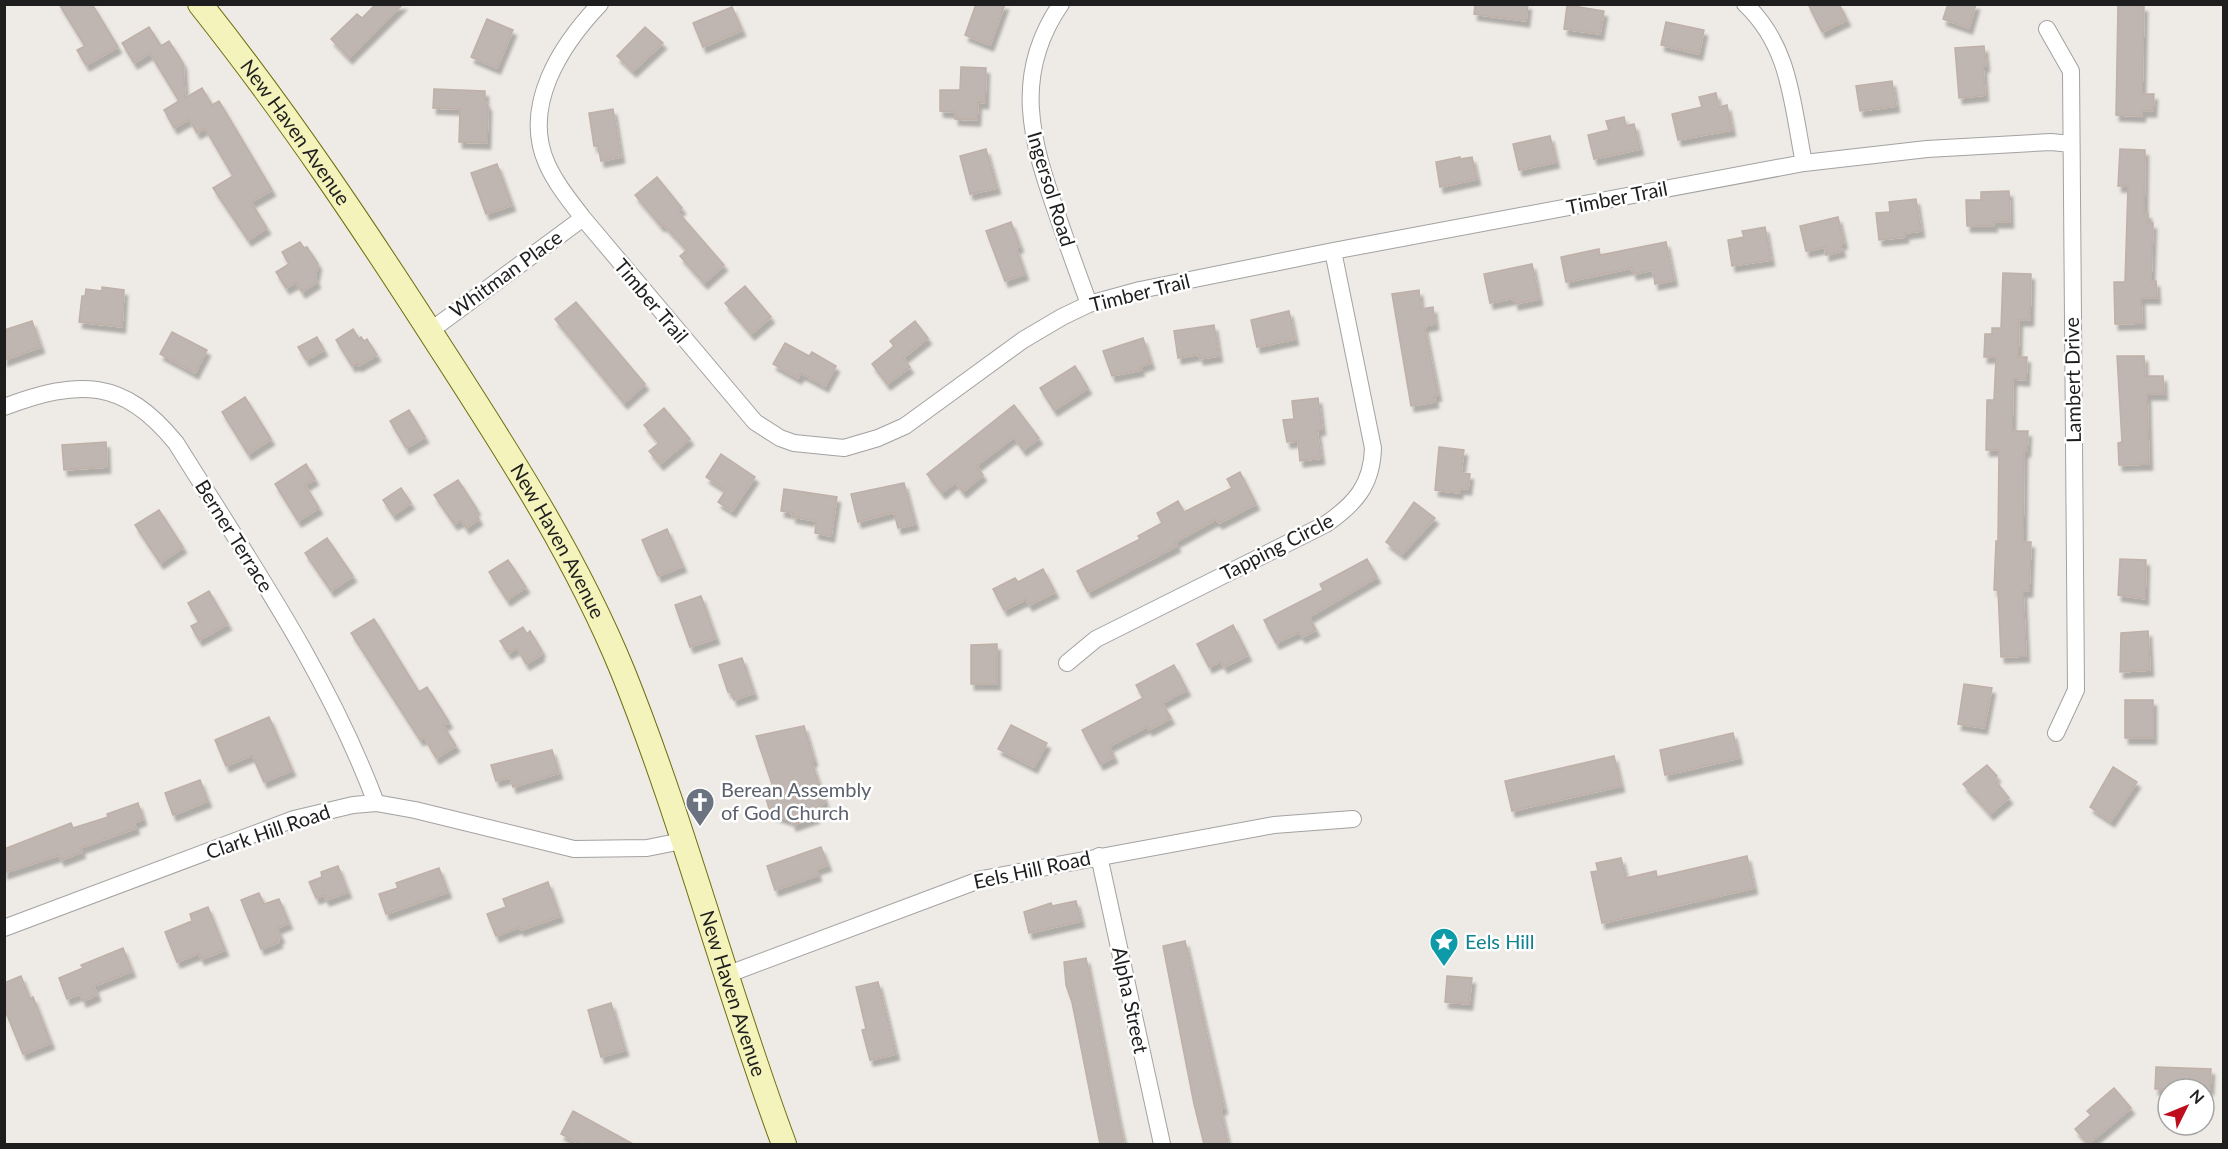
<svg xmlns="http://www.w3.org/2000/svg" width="2228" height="1149" font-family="Lato,sans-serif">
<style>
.building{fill:#bfb6b1;stroke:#bfb0a8;stroke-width:1.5;filter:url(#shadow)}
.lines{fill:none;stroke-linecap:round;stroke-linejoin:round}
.street-casing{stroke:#a2a2a2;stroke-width:18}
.secondary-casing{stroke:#6d6e0c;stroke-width:26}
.street{stroke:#fff;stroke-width:16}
.secondary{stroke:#f5f3bc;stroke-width:24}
.labels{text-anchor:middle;stroke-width:5;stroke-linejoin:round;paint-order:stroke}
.street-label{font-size:20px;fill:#1e1e1e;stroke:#fff}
.worship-label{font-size:20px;fill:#5b616d;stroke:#fff;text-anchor:start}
.culture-label{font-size:20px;fill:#0d838f;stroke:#fff;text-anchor:start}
</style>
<defs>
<filter id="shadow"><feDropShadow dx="3.5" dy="6" stdDeviation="1.5" flood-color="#0004"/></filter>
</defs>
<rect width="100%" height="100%" fill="#eeeae5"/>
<path class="building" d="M59 4H92L118 47 86 65 77 50 85 46Z
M376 4H403L349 58 331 39 357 14 362 18Z
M976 4H1005L990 45 965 35Z
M1475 4H1528L1526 21 1474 14Z
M1808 4H1839L1847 20 1822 32Z
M1948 4H1976L1969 28 1943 19Z
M1567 5 1604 11 1600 34 1564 29Z
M2118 5 2144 6 2142 94H2154L2153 111H2142V116L2116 115Z
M732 7 742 30 703 47 693 23Z
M487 19 513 30 497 68 471 57Z
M1666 22 1704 30 1699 54 1661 45Z
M149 27 161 46 169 41 183 63 185 98 202 88 212 105 219 101 272 190 251 202 267 228 248 240 213 188 233 176 205 128 197 133 189 119 174 128 164 110 179 101 150 53 134 63 122 43Z
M645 27 663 43 633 71 617 56Z
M1984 46 1986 66H1983L1985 95 1959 98 1955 48Z
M961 67 986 68 985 103 978 102 977 120 955 119V112L940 111V90H960Z
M1892 81 1896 106 1860 111 1856 86Z
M434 89 485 91V101L488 106 487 143 459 142 460 109 433 108Z
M1716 93 1719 107 1727 105 1732 130 1678 140 1672 114 1702 107 1699 97Z
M613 109 621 157 601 161 598 146H594L589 113Z
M1624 117 1626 126 1634 124 1640 149 1594 159 1588 135 1609 130 1606 121Z
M1550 136 1556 162 1519 170 1513 144Z
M986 149 997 188 970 194 960 156Z
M2120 149 2145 150 2144 213H2148V223H2153L2151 281H2156L2157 298H2141L2142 323 2115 324 2114 282H2125L2128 186H2118Z
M1460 157V159L1472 157 1477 179 1440 187 1436 162Z
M497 164 512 205 486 214 471 173Z
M657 177 682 208 678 212 724 265 704 283 680 256 687 250 663 224 661 226 635 195Z
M2009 191 2010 222H1993L1994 226H1967L1966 200H1981V192Z
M1916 199 1921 231 1905 233V237L1879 240 1876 213 1890 212 1889 202Z
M1838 217 1844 243H1840L1842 251 1826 255 1825 247 1806 251 1800 226Z
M1011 222 1020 246 1016 248 1025 274 1005 281 986 231Z
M1765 227 1771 260 1732 266 1728 240 1744 237 1742 231Z
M300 242 304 248 307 247 318 264 315 278 317 282 302 292 296 282 286 288 276 272 289 264 282 252Z
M1666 242 1674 280 1655 284 1653 270 1633 274 1632 268 1566 282 1561 257 1599 249 1600 255Z
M1532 264 1539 299 1515 304 1514 298 1490 303 1484 274Z
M2003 273 2031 274 2030 320H2019L2018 357H2027L2026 380 2013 379 2012 431H2028L2027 451H2024L2023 542H2031L2029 591H2023L2026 656 2001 657 1998 590H1994L1996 541H1998L1999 450H1986L1987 400H1994L1996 357H1984L1985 334H1992V328H2001Z
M745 286 771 317 751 334 725 303Z
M102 287 124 290 122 327 79 322 82 296H85L86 289 102 291Z
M1419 290 1421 309 1433 307 1435 324 1424 326 1438 395 1434 396 1435 402 1411 406 1392 294Z
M576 302 645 384 624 403 555 319Z
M1289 311 1295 339 1257 347 1251 320Z
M32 321 41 347 4 360V330Z
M915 321 928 338 903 358 910 367 887 384 872 364 894 346 890 341Z
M1214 325 1219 356 1200 359 1199 354 1178 358 1174 331Z
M353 329 359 339 361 337 364 341 367 339 377 355 358 366 357 363 352 366 336 340Z
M172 332 207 350 195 373 160 354Z
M317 337 324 350 306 360 298 347Z
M1143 338 1151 363 1139 367 1141 370 1112 376 1103 351Z
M785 343 809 356 812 352 836 366 825 386 801 373 798 378 773 364Z
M2117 356H2144L2145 376H2163L2164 394H2147L2149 464 2119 465 2118 443 2122 442Z
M1075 366 1088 388 1054 410 1040 388Z
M245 397 271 439 248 454 222 412Z
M1318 398 1322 429 1317 430 1321 458 1300 461 1298 441 1287 442 1283 420 1294 419 1292 401Z
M1014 405 1039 438 1023 450 1014 437 976 466 983 475 963 492 955 482 942 493 927 474Z
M664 408 690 439 660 464 649 451 659 443 644 425Z
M409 410 425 437 406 448 390 421Z
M106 442 107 467 64 470 62 445Z
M1439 447 1464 450 1461 473 1470 474 1468 489 1460 488 1459 493 1435 490Z
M721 454 755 477 732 511 718 502 726 490 706 477Z
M306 464 315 479 305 485 319 508 298 521 275 484Z
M1240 472 1256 504 1219 523 1216 519 1175 542 1177 546 1088 592 1077 571 1140 539 1138 536 1162 523 1157 513 1178 501 1184 512 1232 488 1227 479Z
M458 480 477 509 474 511 479 519 466 528 461 520 454 524 434 495Z
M904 483 915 524 898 528 894 512 858 522 851 494Z
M401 488 411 503 393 515 383 500Z
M784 489 837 497 831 536 815 533 816 521 792 517 793 513 781 511Z
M1414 502 1435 518 1402 554 1386 542Z
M159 510 183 547 160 563 135 525Z
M667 529 683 566 658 576 642 540Z
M327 538 353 576 331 591 305 553Z
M1367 559 1377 577 1309 617 1316 630 1302 637 1299 632 1276 643 1264 620 1323 590 1320 584Z
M2120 559 2146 560 2145 599 2118 595Z
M508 560 526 587 507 600 489 572Z
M1043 569 1055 592 1029 605 1026 599 1004 610 993 589 1015 578 1018 582Z
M209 591 228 624 199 640 191 626 199 622 188 603Z
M701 596 716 638 690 647 675 605Z
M374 619 419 692 427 687 449 722 443 725 456 746 436 758 424 737 420 740 351 633Z
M1233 625 1248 655 1224 667 1221 661 1209 667 1197 644Z
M523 627 527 634 530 631 542 651 539 652 541 655 526 664 517 648 508 653 500 641Z
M2148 631 2150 670 2120 672 2121 633Z
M997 644V684H971V645Z
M742 658 754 693 734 700 731 692H728L719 665Z
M1174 665 1187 690 1162 703 1171 718 1149 730 1148 726 1109 746 1114 757 1100 764 1082 730 1143 698 1136 685Z
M1964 684 1992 688 1984 728 1958 724Z
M2125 700H2153V738H2125Z
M269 717 292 770 264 782 252 755 226 766 215 740Z
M1011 725 1047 743 1034 767 998 749Z
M804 726 814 760 811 761 825 801 815 812 816 817 793 825 791 820 771 814 766 799 776 796 756 736Z
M1733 733 1739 758 1665 775 1660 750Z
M552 750 559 773 513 787 510 777 496 781 491 765Z
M1614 756 1621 786 1512 811 1505 781Z
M1987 765 1997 776 1994 779 2009 798 1990 814 1963 784Z
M2113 767 2137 782 2111 821 2090 807Z
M200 780 208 801 173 815 165 793Z
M138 803 143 819 134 823 136 828 80 848 82 852 61 860 59 855 4 873V849L71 823 73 828 108 817 107 814Z
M821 847 828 865 816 869 818 875 775 890 767 866Z
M1747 856 1754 888 1602 923 1591 872 1598 871 1596 863 1621 858 1626 878 1656 871 1657 877Z
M338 866 348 892 326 900 324 895 316 898 309 882 322 877 321 872Z
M439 868 448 892 386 914 379 894 398 888 396 883Z
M548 882 560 916 521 930 519 927 496 936 487 914 506 907 503 899Z
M259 893 264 904 279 899 289 923 277 928 281 937 278 938 279 942 261 949 241 900Z
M1076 901 1081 921 1029 933 1024 912 1051 903 1052 906Z
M208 907 225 950 201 959 199 953 177 962 165 932 192 921 190 914Z
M1185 941 1224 1108 1220 1109 1228 1144H1204L1194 1104 1163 946Z
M123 948 132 971 94 986 97 995 83 1001 80 994 67 999 59 978 83 968 81 965Z
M1086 958 1117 1113 1124 1144H1100L1072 1002 1066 985 1064 962Z
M21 976 30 999 33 997 51 1043 23 1054 5 1010 4 1001V983Z
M1447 976 1472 978 1469 1004 1445 1002Z
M878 982 896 1054 870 1060 862 1030 866 1029 856 987Z
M611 1003 625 1050 601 1057 588 1010Z
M2156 1067 2211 1069 2210 1089H2155Z
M2114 1088 2131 1108 2088 1144 2075 1129 2091 1115 2087 1111Z
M573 1111 633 1144H580L561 1134Z"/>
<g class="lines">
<g class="street-casing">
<path id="street" d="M600 4C561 45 521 106 547 164 556 184 570 201 583 218L755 422 780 438 794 443 844 448 878 438 905 426 1023 340 1062 317 1089 304 1140 290 1333 251 1804 163 1927 149 2051 142 2071 144
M1061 4C1012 75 1031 140 1057 214 1067 244 1078 274 1089 304
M1745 4C1791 47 1792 105 1804 163
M2047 29 2071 71 2076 690 2056 733
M430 331 583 218
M4 407C79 379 123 378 176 443 249 560 328 674 376 803
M1067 663 1096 639 1326 524C1355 504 1372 485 1373 448L1333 251
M1099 856 1162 1144
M4 928 294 819 353 805 376 803 415 810 574 849 647 848 682 841
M726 975 982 879 1274 825 1353 819"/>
</g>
<g class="secondary-casing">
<g id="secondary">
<path id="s1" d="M200 4C289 116 365 230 442 350 509 454 576 557 623 672 685 826 726 989 784 1144"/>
</g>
</g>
<use href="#street" class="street"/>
<use href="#secondary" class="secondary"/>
</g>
<defs>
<g id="church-pin" transform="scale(1.5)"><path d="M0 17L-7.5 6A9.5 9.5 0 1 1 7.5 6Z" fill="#6b7280" stroke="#fff"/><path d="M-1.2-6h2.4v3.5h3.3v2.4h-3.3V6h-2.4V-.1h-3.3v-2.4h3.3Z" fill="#fff"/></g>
<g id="sight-pin" transform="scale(1.5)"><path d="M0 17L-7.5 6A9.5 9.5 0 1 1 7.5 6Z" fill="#0f9aa8" stroke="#fff"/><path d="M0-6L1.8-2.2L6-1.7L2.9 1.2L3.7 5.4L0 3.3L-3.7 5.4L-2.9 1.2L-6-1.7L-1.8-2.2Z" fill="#fff"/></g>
</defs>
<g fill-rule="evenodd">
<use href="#church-pin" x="700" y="802"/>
<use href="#sight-pin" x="1444" y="942"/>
</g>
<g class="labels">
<g class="street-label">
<text dy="7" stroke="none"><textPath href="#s1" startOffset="160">New Haven Avenue</textPath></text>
<text transform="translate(1051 189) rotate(73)" y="7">Ingersol Road</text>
<text transform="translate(1617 198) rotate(-11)" y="7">Timber Trail</text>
<text transform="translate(506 274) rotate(-36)" y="7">Whitman Place</text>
<text transform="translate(1140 293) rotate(-14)" y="7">Timber Trail</text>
<text transform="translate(651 301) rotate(50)" y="7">Timber Trail</text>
<text transform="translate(2073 380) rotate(-91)" y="7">Lambert Drive</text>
<text transform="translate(234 536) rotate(58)" y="7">Berner Terrace</text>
<text dy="7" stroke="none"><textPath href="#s1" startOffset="646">New Haven Avenue</textPath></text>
<text transform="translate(1277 547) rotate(-27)" y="7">Tapping Circle</text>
<text transform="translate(268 832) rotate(-19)" y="7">Clark Hill Road</text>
<text transform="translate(1032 870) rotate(-12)" y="7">Eels Hill Road</text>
<text dy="7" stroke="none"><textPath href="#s1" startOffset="1132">New Haven Avenue</textPath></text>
<text transform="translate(1130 1000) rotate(78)" y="7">Alpha Street</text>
</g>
<g class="worship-label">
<text x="721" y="797">Berean Assembly<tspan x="721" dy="23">of God Church</tspan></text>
</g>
<g class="culture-label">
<text x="1465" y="949">Eels Hill</text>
</g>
</g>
<rect width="2228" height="1149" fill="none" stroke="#1e1e1e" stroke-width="12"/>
<g transform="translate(2186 1107) rotate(47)"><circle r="28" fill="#ffffff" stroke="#a5a5a5" stroke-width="1.5"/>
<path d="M0-4.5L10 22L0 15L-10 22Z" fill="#bf0d1e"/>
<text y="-9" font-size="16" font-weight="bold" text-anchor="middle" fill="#1e1e1e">N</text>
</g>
</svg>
